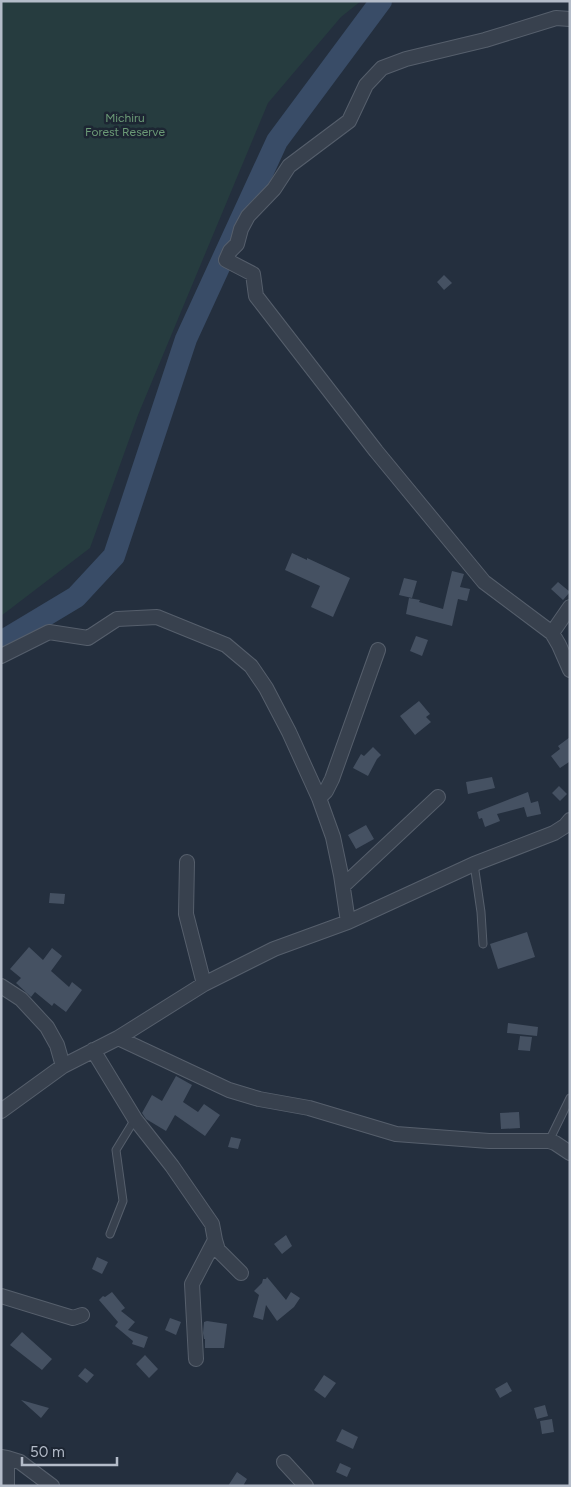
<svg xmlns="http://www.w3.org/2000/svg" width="571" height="1487" font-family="Figtree,sans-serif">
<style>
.green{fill:#263c3f}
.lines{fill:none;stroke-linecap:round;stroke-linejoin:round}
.river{stroke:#394c67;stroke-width:22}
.building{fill:#455162}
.service-casing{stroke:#565f6c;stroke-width:9}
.minor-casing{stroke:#565f6c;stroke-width:16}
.service{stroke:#38414e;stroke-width:7}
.minor{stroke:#38414e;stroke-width:14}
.labels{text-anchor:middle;stroke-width:5;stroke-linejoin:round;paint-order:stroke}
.park-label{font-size:12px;fill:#6b9a76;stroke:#1d2633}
</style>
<rect width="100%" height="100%" fill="#242f3e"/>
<path class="green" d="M1 1H361L341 17 268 103 138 415 90 548 1 616Z"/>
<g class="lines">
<path class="river" d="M1 642 76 597 114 556 186 339 277 141 381 1"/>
</g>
<path class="building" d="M444 275 452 283 444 290 437 282Z
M292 553 307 560V558L350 578 333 617 311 607 320 586 285 570Z
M452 571 464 574 460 587 470 589 467 601 458 599 452 626 406 614 409 598 420 600 419 602 443 609Z
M404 578 417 581 412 598 399 595Z
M558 582 570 592 563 600 551 589Z
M416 636 428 640 422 656 410 651Z
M419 701 430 714 426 717 431 722 415 735 400 716Z
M570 737V763L569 762 560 768 551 756 560 749 558 746Z
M373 747 381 755 377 759 368 776 353 768 361 754 364 756Z
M492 777 495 788 468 794 466 782Z
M559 786 567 794 560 801 552 793Z
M528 792 531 803 538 801 541 814 527 817 524 807 497 814 500 821 485 827 482 818 479 819 477 812Z
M366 825 374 839 356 849 348 835Z
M50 893 65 894 64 904 49 903Z
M527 932 535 957 498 969 490 944Z
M29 947 43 960 52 948 62 956 51 971 69 987 72 982 82 990 66 1012 54 1003 52 1006 35 992 31 997 16 983 21 978 10 969Z
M508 1023 538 1027 537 1036 507 1033Z
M520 1036 532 1037 530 1051 518 1050Z
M176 1076 192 1085 183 1102 198 1112 204 1104 220 1115 205 1136 175 1115 166 1131 146 1119 142 1113 152 1095 162 1101Z
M519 1112 520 1128 501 1129 500 1113Z
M231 1137 241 1139 238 1149 228 1147Z
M286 1235 292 1246 282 1254 274 1244Z
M97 1257 108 1262 102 1274 92 1269Z
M267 1277 286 1300 291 1292 300 1298 294 1307 277 1321 266 1305 263 1320 253 1317 259 1295 254 1291 262 1283 263 1279H266Z
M112 1292 125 1308 121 1311 135 1322 128 1330 148 1337 144 1348 132 1344 133 1341 115 1326 118 1322 99 1300 103 1296 105 1297Z
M170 1318 181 1322 176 1335 165 1330Z
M207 1321 227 1324 224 1348H205V1339H204L203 1333 204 1322Z
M22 1332 52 1359 42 1370 10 1345Z
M145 1355 158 1369 149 1378 136 1364Z
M85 1368 94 1375 87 1383 78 1376Z
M324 1375 336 1383 325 1398 314 1390Z
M507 1382 512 1391 500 1398 495 1389Z
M21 1400 49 1408 41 1418Z
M545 1405 548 1416 537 1419 534 1408Z
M552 1419 554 1432 542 1434 540 1421Z
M342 1429 358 1437 353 1449 336 1441Z
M340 1463 351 1468 347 1477 336 1472Z
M237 1472 247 1479 243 1486H228Z"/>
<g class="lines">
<g class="service-casing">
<path id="service" d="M474 864 481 912 483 944
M549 1141 570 1098
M110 1234 123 1201 116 1150 135 1119"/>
</g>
<g class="minor-casing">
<path id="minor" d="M570 607 552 633 559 645 570 670
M552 633 484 582 376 451 256 296 253 274 226 260 230 251 237 244 241 229 248 216 274 189 289 166 349 121 366 85 382 68 406 59 485 40 556 18 570 19
M1 656 49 632 88 638 117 619 157 617 226 645 251 666 266 688 289 732 319 798 333 837 341 875 348 922
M319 798 326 791 332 779 378 650
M187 862 186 914 204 984
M343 886 438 797
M1 986 21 999 47 1027 57 1045 63 1066
M118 1038 229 1090 259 1099 309 1108 396 1134 489 1141H549L555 1143 570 1153
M93 1050 135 1119 172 1166 212 1224 215 1240 218 1250 241 1273
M1 1111 63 1066 118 1038 204 984 274 949 348 922 474 864 554 833 565 826 570 820
M1 1296 73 1318 82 1315
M196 1359 192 1284 215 1240
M1 1457 7 1458V1486
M7 1458 20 1462 52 1486
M284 1462 306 1486"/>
</g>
<use href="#service" class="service"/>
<use href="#minor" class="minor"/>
</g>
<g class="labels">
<g class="park-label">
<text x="125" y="122">Michiru<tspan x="125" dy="14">Forest Reserve</tspan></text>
</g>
</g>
<rect width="571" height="1487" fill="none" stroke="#b4bcc9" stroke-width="5"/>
<path d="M22 1457v8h95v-8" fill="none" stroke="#b4bcc9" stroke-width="2.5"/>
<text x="30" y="1457" font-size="15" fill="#b4bcc9" stroke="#1d2633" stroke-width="4" paint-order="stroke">50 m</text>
</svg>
